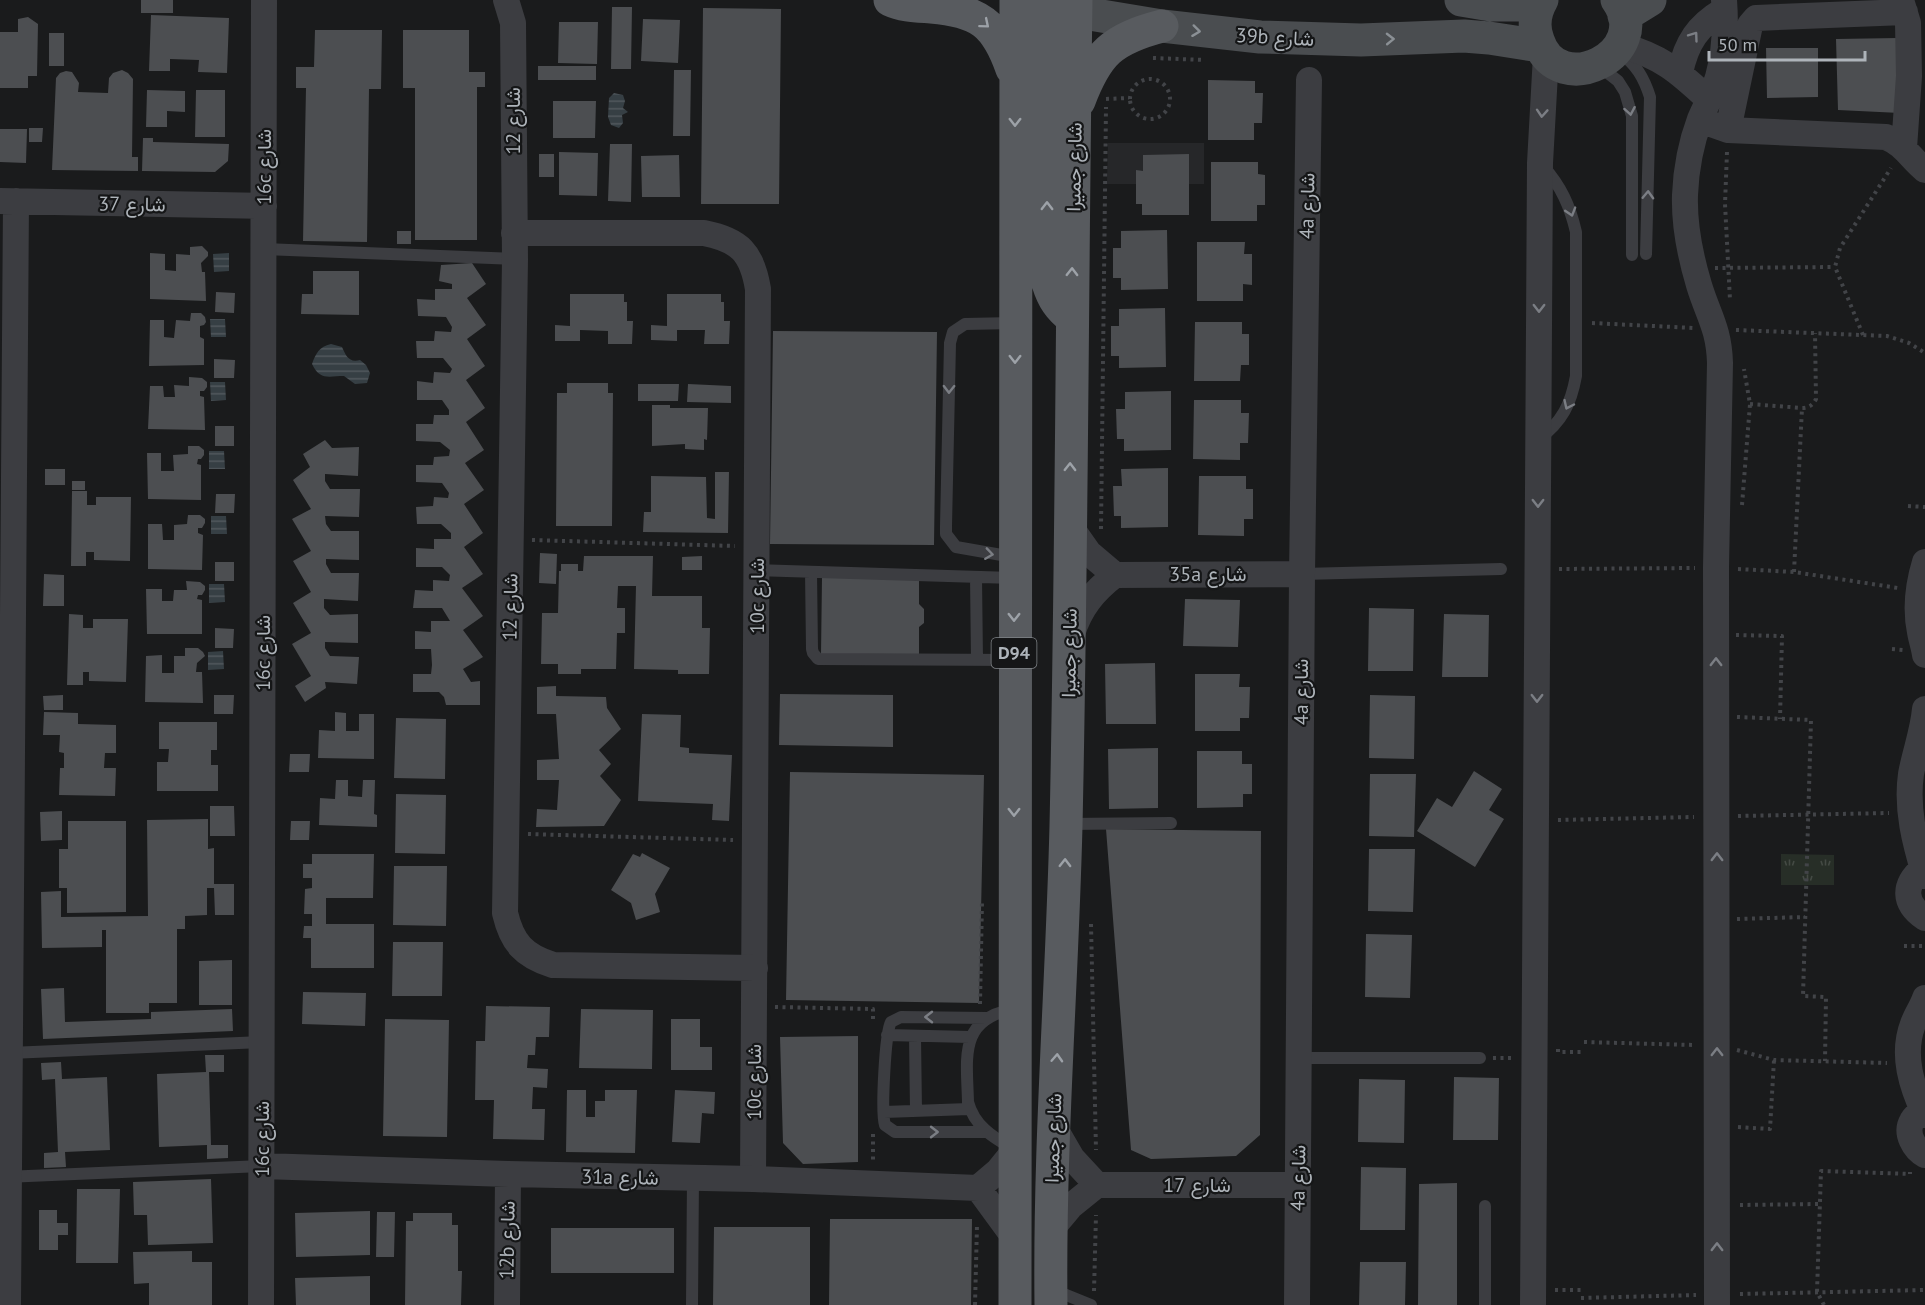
<svg xmlns="http://www.w3.org/2000/svg" width="1925" height="1305" font-family="'PT Sans',Vazirmatn,sans-serif">
<style>
.built{fill:#262729}
.park{fill:url(#park-tufts)}
.water{fill:url(#water-rules)}
.building{fill:#4c4e51}
.lines{fill:none;stroke-linecap:round;stroke-linejoin:round}
.path{stroke:#424448;stroke-width:4;stroke-dasharray:3 4.5;stroke-linecap:butt}
.lane{stroke:#3c3d41;stroke-width:12}
.street{stroke:#3c3d41;stroke-width:26}
.secondary{stroke:#4a4d50;stroke-width:33}
.primary{stroke:#585b5f;stroke-width:33}
.oneway{stroke:#9da2a8}
.oneway2{stroke:#8b9095}
.oneway3{stroke:#7b7e84}
.labels{text-anchor:middle;stroke-width:4.5;stroke-linejoin:round;paint-order:stroke}
.shield{fill:#151617;stroke:#808589;stroke-width:1.5}
.shield-label{font-size:18px;font-weight:bold;fill:#aeb4ba}
.street-label{font-size:20px;fill:#aeb4ba;stroke:#151617}
</style>
<defs>
<pattern id="park-tufts" width="24" height="20" patternUnits="userSpaceOnUse" patternTransform="scale(1.5)"><rect width="24" height="20" fill="#272e27"/><path d="M3 7l-1-3M5 7V3M7 7l1-3M15 17l-1-3M17 17v-4M19 17l1-3" fill="none" stroke="#444a44"/></pattern>
<pattern id="water-rules" width="6" height="5" patternUnits="userSpaceOnUse" patternTransform="scale(1.5)"><rect width="6" height="5" fill="#363f44"/><path d="M0 2.5h6" fill="none" stroke="#51585d"/></pattern>
</defs>
<rect width="100%" height="100%" fill="#1a1b1c"/>
<path class="built" d="M1108 143H1204V184H1107Z"/>
<path class="park" d="M1781 854 1834 855V885H1781Z"/>
<path class="water" d="M614 93 623 95 625 101 623 108 628 112 622 115 623 123 619 128 611 125 608 117 609 98Z
M229 253V271L214 272 213 254Z
M210 319H225L226 337H211Z
M331 344 342 347C346 356 349 363 360 360L366 365 370 373 367 383 355 384 344 376C329 376 320 381 312 364 316 353 319 347 331 344Z
M210 382H225L226 400 211 401Z
M209 451H224L225 469H209Z
M211 516H226L227 534H211Z
M209 584H224L225 602 209 603Z
M223 651 224 669 208 670V652Z"/>
<path class="building" d="M141 0H173V13H141Z
M612 7H632L631 69H611Z
M703 8 781 9 779 204H701Z
M151 15 229 18 227 73 198 72 199 60 170 59V71H149Z
M28 17 38 24 37 76H28V88H0V32H18V19Z
M643 19 680 20 678 63 641 61Z
M559 22H598L597 64 558 63Z
M315 30H382L381 89H369L367 242 303 241 306 88H296V67H314Z
M403 30H469V72H485V87H477V240H415V88H403Z
M49 33H64V66H49Z
M1898 38 1900 113 1838 110 1836 39Z
M1766 48H1818V97L1767 98Z
M538 66H596V80H538Z
M122 70 128 73 133 79 132 157H138V171L52 170 56 78 60 73 66 71 72 72 79 83 78 92 108 93 109 78 113 73Z
M674 70H691L690 136H673Z
M1208 80 1255 81V93H1263L1262 123H1254V140H1208Z
M147 90 185 91V112L167 111V127H146Z
M196 90H225V137H195Z
M553 101H596L595 138H553Z
M29 128H43L42 142H29Z
M0 129H27L26 163 0 162Z
M143 138H153V142L229 144 228 161 215 172 142 171Z
M610 144H632L631 202 608 201Z
M559 152 598 153 597 196 559 195Z
M539 154H554V177H539Z
M1189 154V215H1142V204H1136V170L1143 171V155Z
M679 155 680 197H642L641 156Z
M1211 162H1258V174L1265 175V205H1257V221H1211Z
M1167 230 1168 289 1121 290V278H1113V248H1121V231Z
M397 231H411V244H397Z
M1197 242H1245L1244 254H1252V285L1243 284V301H1197Z
M202 246 208 252V256L201 263 202 272H205L206 301 150 299V253L165 254V270L176 271V254L190 255V247Z
M472 263 486 284 467 298 486 325 467 339 485 366 466 380 485 408 466 422 484 450 465 463 484 490 464 504 483 533 464 547 483 574 462 588 483 616 463 630 483 657 463 669 471 682 480 681V705H446L444 697 439 692H413V674H431L432 665 431 649H415V631L431 632V621H450L442 608H413L415 590 433 591V580L449 581 450 575 442 567H416V548L434 549V539H451V533L441 524H417L416 507 433 506 434 497 448 498 449 493 442 483 416 482V465H433L434 457 449 456 450 450 440 442 416 441V424H433L434 415H449V410L442 400H417V381L433 383 434 372 450 373 452 369 443 358H417L416 341H434L435 331 451 332 452 327 446 317 418 316 417 299 435 300V289H452V284L439 281 441 265Z
M313 271H359V315L301 314 302 294H313Z
M216 292 235 293 234 313 215 312Z
M570 294H624V302H627V321H633L632 344H608V331L580 330V341H555V325L570 326Z
M667 294H721V302H724V321H730L729 344H704L705 330H677V341L651 340V325L667 326Z
M1165 308 1166 367 1119 368V356H1111V326H1119V309Z
M191 313H201L205 317 206 322 204 325 200 326V337L204 339V365L149 366 150 320H164V337L174 338 176 320 190 321Z
M1195 322H1242V334H1249V365H1241L1240 381H1194Z
M773 331 937 332 934 545 770 544Z
M214 359 235 360 234 378H214Z
M189 377 202 378 207 382V387L204 391H200V396L204 397 205 430 148 429 150 386H163L164 397H175L174 385 189 386Z
M567 383H608V393H613L612 526H556L557 393H567Z
M638 384H679L678 401H638Z
M688 384 731 386V403L687 402Z
M1171 391V450L1124 451V439H1117L1116 409H1125V392Z
M1194 400H1241V413H1249L1248 443H1240V460L1193 459Z
M652 405H670V408H708L707 440 704 439V450L685 449V444L652 446Z
M215 426H234V446H215Z
M325 440 332 448 359 447 358 476 325 474V481L330 489H360L359 517 325 516 326 524 331 531H359V560L326 559V564L331 573H359L358 601 324 599V608L330 615 358 614V643L325 642V648L330 656 359 657 357 684 325 682 326 688 305 702 295 686 311 676 292 644 311 633 293 603 311 592 293 561 311 551 292 519 311 509 293 480 310 467 303 454Z
M188 446H199L204 450V455L201 459H198L197 464 201 465V500L148 499 147 453H161V471H174L173 455 188 454Z
M1168 468V527L1121 528V516H1114L1113 486H1122L1121 469Z
M45 469H65V485H45Z
M715 472H729L728 533 643 532 644 512H651V476L706 477 707 518 715 519Z
M1199 476H1246V489H1253V519H1244V536L1198 535Z
M72 481H85V490H72Z
M72 491H87V505H96V497H131L130 561 94 560V552H86V566H71Z
M216 494H235L234 513H215Z
M188 515H200L205 519V523L202 528H198V533L203 535 202 570 148 569V524H162L163 540H174V525L187 524Z
M540 553 557 554 556 584 539 583Z
M584 556H653L652 596H702V628H710L709 674H678V670L634 669 636 586H618L617 608H625V633H617L616 669H581V674H558V664H541L542 613H558L559 571H561V564H578V571H583Z
M702 556V570H682V557Z
M215 562H234V581H215Z
M44 574 64 575V606H43Z
M822 577H919V604L924 609V623L919 627V654H821Z
M186 581 200 582 205 586V590L202 595H198L197 599 202 600V634H147L146 589H162V601H173L174 590H187Z
M1185 599 1240 600 1238 647 1183 646Z
M1369 608 1414 609 1413 671H1368Z
M69 614 83 615V628H93V619H128L126 682 89 681V672H83V685H67Z
M1444 614 1489 615 1488 677H1442Z
M215 628 234 629 233 648H215Z
M185 648H198L203 652 205 656 197 663 196 672H202L203 703 145 702 146 656 162 655V673H174V656H185Z
M1155 663 1156 724H1106L1105 664Z
M1195 674H1240L1239 687H1250L1249 718H1240V731H1195Z
M556 686V696L606 697 607 708 621 729 599 750 611 764 600 776 621 800 604 826 536 827 537 809 557 810 559 780H537V760L559 759 556 714H537V687Z
M780 694 893 695V747L779 745Z
M63 695V710H44L43 696Z
M214 695H234L233 714H214Z
M1370 695 1415 696 1414 759 1369 758Z
M44 712 78 713V724L116 725V753H105L104 768H116L115 796 59 795 60 768H64V753L59 752 60 735H43Z
M335 712 346 713V731H359V714H374V759L318 758 319 730 335 731Z
M642 714 681 715 680 747 689 748V753L732 755 729 821 712 820 713 804 638 801Z
M396 718 446 719 445 779 394 778Z
M159 722H217V750H211V765H218V791H157V762H168L169 749H159Z
M1158 748V808L1109 809 1108 749Z
M1197 751H1242V764H1252V794H1243V807L1197 808Z
M290 754H310L309 772H289Z
M1474 771 1502 789 1489 810 1504 819 1475 867 1417 831 1437 798 1452 807Z
M790 772 984 775 979 1003 786 1000Z
M1370 774H1416L1414 837 1369 836Z
M336 780H348V796L362 797 363 780H375L374 814 377 815V827L319 825 320 798 335 799Z
M396 794 446 795 445 854 395 853Z
M210 806H234L235 836H210Z
M62 811V840L41 841 40 812Z
M208 819V849L214 848V884H234V915H215L214 888H207V915L185 916V929H177V1003H149V1013H106V930H102V947L42 948 41 892 61 891V917L148 916 147 820Z
M68 821H126V912L67 913V888H59V849H68Z
M291 821H310L309 840H290Z
M1106 829 1261 831 1260 1135 1236 1156 1151 1159 1131 1150Z
M1369 849H1415L1413 912 1368 911Z
M642 853 670 868 655 894 660 912 636 920 631 903 611 890 633 854 640 857Z
M312 854H374L373 898H326V924H374V968H311V938H303L304 926H312V914H304L305 889 312 888V878H303V864H312Z
M394 866H447L446 926 393 925Z
M1366 934 1412 935 1410 998 1365 997Z
M393 942H443L442 996H392Z
M232 960V1005H199V961Z
M64 988 65 1022 151 1019V1012L232 1009 233 1031 43 1039 41 989Z
M303 992 366 993 365 1026 302 1024Z
M486 1006 550 1007 549 1037H536L535 1055H528L527 1068 548 1069 547 1088 533 1087 532 1109H545L544 1140 493 1139 494 1100H475L476 1041H485Z
M581 1009 653 1010 652 1069 579 1068Z
M385 1019 449 1020 447 1137 383 1136Z
M671 1019H700V1047H712V1070H671Z
M858 1036V1162L803 1164 783 1143 780 1037Z
M205 1055H224V1072H209L211 1145H228V1158L207 1159V1145L159 1147 157 1074 206 1072Z
M61 1062 62 1079 107 1077 110 1150 65 1152 66 1167 44 1168V1153L58 1152 55 1079 42 1080 41 1063Z
M1454 1077 1499 1078 1498 1140H1453Z
M1359 1079 1405 1080 1404 1143 1358 1142Z
M567 1090H586V1117H595V1101H605V1090H637L635 1153 566 1152Z
M675 1090 715 1092 714 1114 702 1113 700 1143 672 1142Z
M1361 1167 1406 1168 1405 1230H1360Z
M211 1179 213 1243 148 1245 147 1215H134L133 1182Z
M1457 1183V1305H1418L1419 1184Z
M77 1189H120L118 1263H76Z
M39 1210H57V1223H68V1235H58V1250H39Z
M370 1211V1255L296 1257 295 1213Z
M377 1212H395L394 1257H376Z
M413 1213H452V1225H458V1271H462L461 1305H405L406 1221H413Z
M830 1219H972L971 1305H829Z
M714 1227H810V1305H713Z
M551 1228H674V1273H551Z
M192 1251V1262H212V1305H149V1283L134 1284 133 1252Z
M1360 1262H1406L1405 1305H1359Z
M370 1276V1305H296L295 1278Z"/>
<g class="lines">
<path class="path" d="M1153 58 1205 60
M1130 99a20 20 0 1 1 40 0a20 20 0 1 1-40 0Z
M1106 99 1129 98
M1727 152 1725 204 1730 300
M1715 268 1835 267
M1592 323 1693 328
M1736 330 1887 336 1909 343 1925 353
M1863 335 1835 267 1840 248 1891 168
M1750 404 1802 408C1809 408 1813 405 1816 399L1815 333
M1742 505 1750 404 1744 369
M1908 506 1925 507
M1101 529 1106 107
M532 540 735 546
M1559 569 1695 568
M1738 569 1794 572 1898 588
M1794 572 1802 408
M1736 635 1782 636 1780 719
M1892 649 1903 650
M1737 717 1811 720 1803 996 1826 997 1825 1061
M1738 816 1889 813
M1558 820 1694 817
M528 834 733 840
M1737 919 1805 917
M1091 924 1096 1150
M1904 946H1925
M980 1004 982 902
M775 1007 873 1009V1021
M1584 1042 1694 1045
M1558 1049V1052H1584
M1737 1050 1774 1060 1887 1063
M1493 1058H1513
M1738 1127 1770 1129 1774 1060
M873 1134V1162
M1740 1205 1820 1204
M1555 1290H1581
M1094 1291 1096 1215
M1740 1294 1925 1290
M1581 1298 1696 1295
M975 1305 977 1225
M1824 1305 1817 1292 1821 1171 1910 1174V1172"/>
<path class="lane" d="M1620 53C1636 64 1644 78 1650 97L1646 254
M1599 66 1618 81 1625 92 1632 116V255
M264 249 515 259
M1539 439C1562 422 1571 404 1576 376V232C1570 206 1561 186 1543 166
M1013 557 956 547 946 534V526L950 343 953 332 965 324 1014 323
M757 570 1013 578
M811 572 812 649 813 653 818 659 1014 660
M1302 574 1501 569
M976 577 977 660
M1067 824 1171 823
M887 1035 970 1037
M915 1036 916 1111
M10 1053 262 1042
M1299 1058H1480
M884 1112 969 1109
M986 1132H895L885 1125C881 1113 885 1033 891 1022L901 1017 987 1018
M1012 1148C992 1137 974 1125 968 1102 967 1058 958 1019 1014 1009
M5 1177 262 1166
M1485 1206V1305
M1054 1290 1091 1305
M692 1305 693 1178"/>
<path class="street" d="M506 0 513 23 515 259 505 913C512 943 524 956 553 965L755 968
M1901 0 1908 23 1909 76 1904 148
M1620 45C1661 56 1678 71 1708 99
M1680 73C1686 43 1698 25 1724 10
M1711 124 1728 130 1886 137C1905 145 1910 158 1925 170
M1728 130 1750 25 1756 18 1905 12
M0 201 264 206
M514 233H704C740 240 752 253 758 289L753 1179
M1070 526 1089 553 1115 575
M1925 562C1918 585 1915 608 1920 632 1921 639 1924 647 1925 655
M1115 575 1302 574
M1072 634C1080 608 1094 591 1115 575
M1925 709C1923 732 1915 752 1911 774 1906 809 1915 843 1925 876
M1923 868C1903 885 1903 903 1925 918
M1925 998C1922 1007 1916 1015 1913 1024 1901 1055 1912 1087 1925 1115
M1923 1110C1920 1113 1913 1117 1912 1121 1905 1133 1914 1149 1925 1155
M1054 1127 1072 1158 1097 1185
M262 1166 508 1174 753 1179 978 1188 998 1171 1015 1150
M978 1188 1016 1240
M1050 1231 1071 1206 1097 1185H1298
M8 1305 16 201
M261 1305 264 0
M507 1305 508 1174
M1297 1305 1302 574 1309 80
M1533 1305 1540 163 1546 55
M1717 1305 1716 567 1720 363C1719 328 1708 315 1699 285 1690 255 1684 225 1685 195 1686 169 1691 143 1700 119 1706 105 1714 91 1718 77 1725 52 1726 26 1724 0"/>
<path class="secondary" d="M1461 0 1491 5H1539
M1542 0C1535 12 1533 27 1538 40 1558 102 1655 53 1617 0
M1047 7 1162 26 1260 37 1361 40 1464 36 1489 38 1540 46
M1624 16 1650 0"/>
<path class="primary" d="M890 0C903 6 917 6 931 7 979 11 996 23 1012 69
M1045 0 1047 7 1048 283C1053 299 1059 308 1072 318
M1079 101C1097 53 1112 39 1162 26
M1015 1305 1016 0
M1051 1305C1049 1145 1062 986 1066 826 1072 551 1072 275 1076 0"/>
</g>
<defs><path id="oneway-chevron" d="M-2-3.5L2.5 0L-2 3.5" fill="none" stroke-width="1.6" stroke-linecap="round" stroke-linejoin="round" transform="scale(1.5)"/></defs>
<g class="oneway">
<use href="#oneway-chevron" transform="translate(985 24) rotate(40)"/>
<use href="#oneway-chevron" transform="translate(1015 122) rotate(90)"/>
<use href="#oneway-chevron" transform="translate(1047 206) rotate(-90)"/>
<use href="#oneway-chevron" transform="translate(1072 272) rotate(-89)"/>
<use href="#oneway-chevron" transform="translate(1015 359) rotate(90)"/>
<use href="#oneway-chevron" transform="translate(1070 467) rotate(-89)"/>
<use href="#oneway-chevron" transform="translate(1014 617) rotate(90)"/>
<use href="#oneway-chevron" transform="translate(1014 812) rotate(90)"/>
<use href="#oneway-chevron" transform="translate(1065 863) rotate(-89)"/>
<use href="#oneway-chevron" transform="translate(1057 1058) rotate(-87)"/>
</g>
<g class="oneway2">
<use href="#oneway-chevron" transform="translate(1196 31) rotate(7)"/>
<use href="#oneway-chevron" transform="translate(1390 39) rotate(-1)"/>
</g>
<g class="oneway3">
<use href="#oneway-chevron" transform="translate(1694 36) rotate(-54)"/>
<use href="#oneway-chevron" transform="translate(1630 111) rotate(80)"/>
<use href="#oneway-chevron" transform="translate(1542 113) rotate(94)"/>
<use href="#oneway-chevron" transform="translate(1648 195) rotate(-88)"/>
<use href="#oneway-chevron" transform="translate(1571 212) rotate(73)"/>
<use href="#oneway-chevron" transform="translate(1539 308) rotate(90)"/>
<use href="#oneway-chevron" transform="translate(949 389) rotate(91)"/>
<use href="#oneway-chevron" transform="translate(1568 405) rotate(115)"/>
<use href="#oneway-chevron" transform="translate(1538 503) rotate(90)"/>
<use href="#oneway-chevron" transform="translate(989 554) rotate(8)"/>
<use href="#oneway-chevron" transform="translate(1716 662) rotate(-90)"/>
<use href="#oneway-chevron" transform="translate(1537 698) rotate(90)"/>
<use href="#oneway-chevron" transform="translate(1717 857) rotate(-90)"/>
<use href="#oneway-chevron" transform="translate(929 1017) rotate(-180)"/>
<use href="#oneway-chevron" transform="translate(1717 1052) rotate(-90)"/>
<use href="#oneway-chevron" transform="translate(934 1132)"/>
<use href="#oneway-chevron" transform="translate(1717 1247) rotate(-90)"/>
</g>
<g class="labels">
<rect class="shield" x="991.5" y="638" width="45" height="30" rx="4.5"/>
<g class="shield-label">
<text x="1014" y="659">D94</text>
</g>
<g class="street-label">
<text transform="translate(1275 37) rotate(3)" y="7">39b شارع</text>
<text transform="translate(513 121) rotate(-90)" y="7">شارع 12</text>
<text transform="translate(264 167) rotate(-90)" y="7">16c شارع</text>
<text transform="translate(1074 167) rotate(-89)" y="7">شارع جميرا</text>
<text transform="translate(132 204) rotate(1)" y="7">شارع 37</text>
<text transform="translate(1307 206) rotate(-89)" y="7">4a شارع</text>
<text x="1208" y="581">35a شارع</text>
<text transform="translate(757 596) rotate(-90)" y="7">10c شارع</text>
<text transform="translate(510 607) rotate(-89)" y="7">شارع 12</text>
<text transform="translate(263 653) rotate(-90)" y="7">16c شارع</text>
<text transform="translate(1069 653) rotate(-89)" y="7">شارع جميرا</text>
<text transform="translate(1301 692) rotate(-90)" y="7">4a شارع</text>
<text transform="translate(754 1082) rotate(-90)" y="7">10c شارع</text>
<text transform="translate(1053 1138) rotate(-88)" y="7">شارع جميرا</text>
<text transform="translate(262 1139) rotate(-90)" y="7">16c شارع</text>
<text transform="translate(620 1177) rotate(1)" y="7">31a شارع</text>
<text transform="translate(1298 1178) rotate(-89)" y="7">4a شارع</text>
<text x="1197" y="1192">شارع 17</text>
<text transform="translate(507 1240) rotate(-89)" y="7">12b شارع</text>
</g>
</g>
<path d="M1709 51v9h156v-9" fill="none" stroke="#aeb4ba" stroke-width="3"/>
<text x="1718" y="51" font-size="18" fill="#aeb4ba" stroke="#151617" stroke-width="4.5" paint-order="stroke">50 m</text>
</svg>
